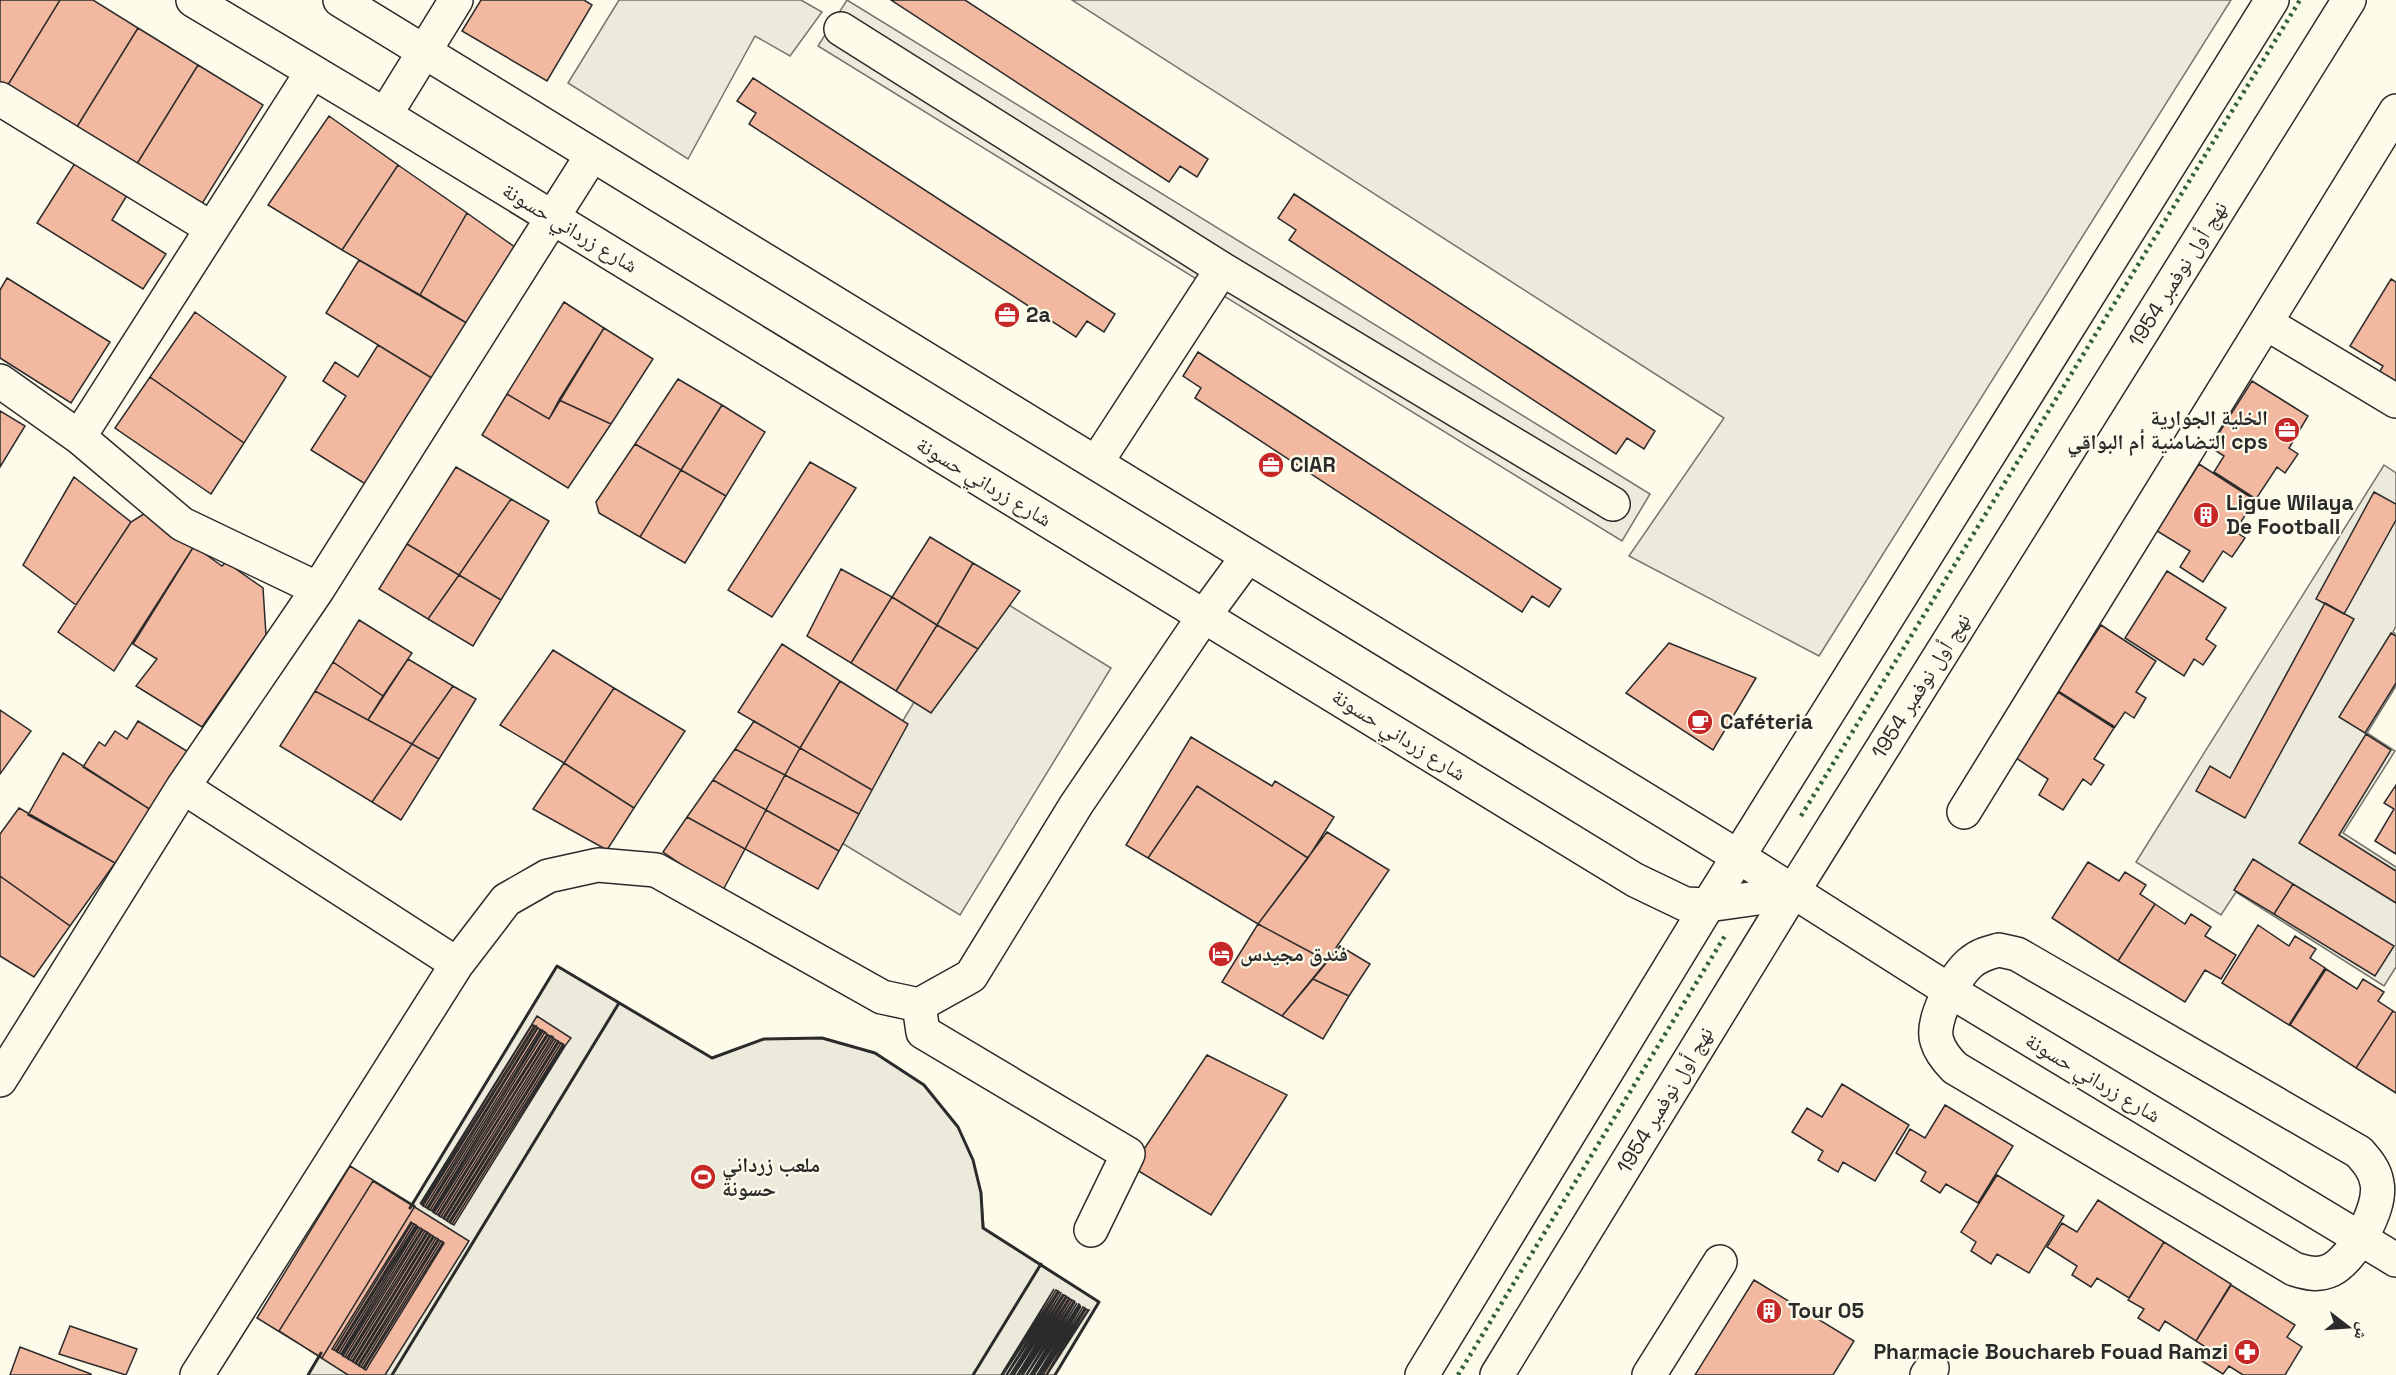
<svg xmlns="http://www.w3.org/2000/svg" width="2396" height="1375" font-family="'Space Grotesk','Noto Naskh Arabic',sans-serif">
<style>
.green{fill:#ecebdb;stroke:#74746e;stroke-width:1.5}
.parking{fill:#eceadb;stroke:#74746e;stroke-width:1.5}
.building{fill:#f2b8a0;stroke:#2b2b2b;stroke-width:1.5}
.lines{fill:none;stroke-linecap:round;stroke-linejoin:round}
.minor-casing{stroke:#2b2b2b;stroke-width:36}
.major-casing{stroke:#2b2b2b;stroke-width:36}
.highway-casing{stroke:#2b2b2b;stroke-width:36}
.minor{stroke:#fdfbea;stroke-width:33}
.major{stroke:#fdfbea;stroke-width:33}
.highway{stroke:#fdfbea;stroke-width:33}
.hedge{stroke:#34623c;stroke-width:4.5;stroke-dasharray:3 4.5;stroke-linecap:butt}
.wall{stroke:#2b2b2b;stroke-width:3}
.labels{text-anchor:middle;stroke-width:4.5;stroke-linejoin:round;paint-order:stroke}
.street-label{font-size:21px;fill:#2b2b2b;stroke:#fdfbea}
.poi-label{font-size:21px;font-weight:bold;fill:#2b2b2b;stroke:#fdfbea;text-anchor:start}
</style>
<rect width="100%" height="100%" fill="#fdfbea"/>
<path class="green" d="M619 0H801L822 12 790 56 755 36 688 159 568 83Z
M1072 0H2231L1819 656 1629 556 1724 418Z
M557 966 712 1058 764 1039 822 1038 875 1053 924 1085 958 1127 973 1160 981 1193 984 1228 1099 1302 1055 1375H308Z"/>
<path class="parking" d="M847 0 1650 494 1622 541 818 46Z
M2384 465 2396 473V626L2393 632 2396 634V686L2367 733 2395 751 2343 833 2396 867V967L2384 986 2236 892 2221 915 2136 862Z
M983 589 1111 668 960 915 832 837Z"/>
<path class="building" d="M0 0H60L6 88 0 84Z
M60 0H93L138 28 75 130 6 88Z
M481 0H584L592 5 547 81 462 31Z
M891 0H965L1208 159 1197 177 1180 166 1169 182Z
M138 28 198 65 135 167 75 130Z
M198 65 263 105 200 207 135 167Z
M753 78 1115 314 1104 332 1087 321 1076 337 749 124 756 113 737 101Z
M329 116 398 165 342 250 268 205Z
M77 160 129 192 112 220 166 254 143 289 37 223Z
M398 165 467 213 420 295 342 250Z
M1294 194 1655 431 1644 449 1627 438 1616 454 1289 240 1296 230 1278 218Z
M467 213 519 250 470 325 420 295Z
M359 260 470 325 435 380 326 313Z
M7 278 110 342 71 403 0 358V290Z
M2391 279 2396 282V390L2376 378 2383 366 2350 346Z
M564 302 604 328 549 419 507 394Z
M195 312 286 377 244 443 150 377Z
M604 328 653 359 611 424 559 400Z
M378 345 435 380 367 485 311 450 346 396 323 381 335 362 358 377Z
M1198 352 1561 589 1549 607 1532 596 1522 612 1195 398 1201 388 1183 376Z
M150 377 244 443 211 494 115 428Z
M678 379 722 405 681 470 635 444Z
M2252 381 2308 416 2289 448 2298 454 2285 473 2277 467 2256 499 2214 472 2224 456 2210 447Z
M507 394 549 419 559 400 611 424 568 488 482 435Z
M722 405 765 432 726 496 681 470Z
M0 411 25 426 0 467Z
M635 444 681 470 640 537 599 513 596 502Z
M810 462 856 488 772 617 728 590Z
M2199 464 2255 500 2235 531 2245 538 2232 557 2223 551 2203 582 2180 567 2190 551 2157 531Z
M456 467 511 499 459 575 407 544Z
M681 470 726 496 685 563 640 537Z
M74 477 131 522 76 605 23 565Z
M2374 492 2396 504V520L2344 614 2316 599Z
M511 499 549 521 501 600 459 575Z
M147 512 194 546 114 671 58 632 131 522Z
M930 537 973 563 937 625 892 597Z
M407 544 459 575 428 619 379 589Z
M194 546 222 566 226 562 263 588 266 635 202 727 136 686 157 659 133 644Z
M973 563 1020 591 978 649 937 625Z
M841 569 892 597 851 663 807 636Z
M2167 571 2226 608 2206 639 2216 646 2203 665 2194 659 2184 676 2125 638Z
M459 575 501 600 473 646 428 619Z
M892 597 937 625 896 691 851 663Z
M2325 603 2354 619 2245 818 2196 791 2210 766 2230 778Z
M359 620 412 653 383 696 333 662Z
M937 625 978 649 931 713 896 691Z
M2101 625 2156 661 2136 692 2146 698 2134 718 2125 712 2115 727 2058 691Z
M2391 633 2396 636V683L2365 733 2339 717Z
M1669 643 1756 678 1713 750 1626 693Z
M782 644 840 681 800 748 738 712Z
M553 650 614 688 564 763 500 725Z
M408 659 453 686 412 744 368 720Z
M333 662 383 696 368 720 315 691Z
M840 681 908 724 872 790 800 748Z
M453 686 476 699 439 759 412 744Z
M614 688 685 731 634 808 564 763Z
M315 691 412 744 372 802 280 746Z
M2058 692 2114 728 2094 759 2104 765 2091 785 2083 779 2063 810 2039 795 2048 779 2016 758Z
M0 710 31 731 0 774Z
M138 721 190 753 154 812 83 767 99 742 105 746 115 731 127 739Z
M754 721 800 748 785 775 735 749Z
M2366 734 2391 750 2339 835 2396 871V903L2299 843Z
M1191 737 1272 786 1275 781 1334 817 1308 858 1197 786 1148 858 1126 845Z
M412 744 439 759 401 820 372 802Z
M800 748 872 790 859 814 785 775Z
M735 749 785 775 766 810 713 780Z
M63 753 154 812 115 863 28 815Z
M564 763 634 808 607 850 533 809Z
M785 775 859 814 839 851 766 810Z
M713 780 766 810 745 849 687 817Z
M2396 785V854L2375 841 2394 809 2384 803Z
M1197 786 1308 858 1258 924 1148 858Z
M19 808 115 863 70 926 0 876V834Z
M766 810 839 851 818 889 745 849Z
M687 817 745 849 722 892 663 852Z
M1327 832 1389 870 1327 961 1258 924Z
M2253 859 2293 884 2274 914 2234 890Z
M2088 862 2119 881 2125 872 2146 885 2140 894 2155 904 2118 961 2052 918Z
M0 876 70 926 34 977 0 956Z
M2293 884 2394 946 2375 976 2274 914Z
M2155 904 2185 924 2191 914 2211 927 2205 936 2236 955 2221 979 2205 970 2185 1002 2118 961Z
M1258 924 1327 961 1282 1016 1222 982Z
M2258 925 2289 946 2295 936 2316 949 2310 958 2325 968 2289 1025 2222 983Z
M1340 946 1370 964 1349 996 1313 979Z
M2326 969 2357 989 2363 979 2384 992 2378 1001 2393 1011 2356 1068 2290 1025Z
M1313 979 1349 996 1323 1039 1282 1016Z
M2393 1011 2396 1013V1093L2356 1068Z
M537 1016 571 1038 565 1046 532 1024Z
M532 1024V1025L420 1204Z
M532 1025 534 1026 422 1205 421 1204Z
M534 1026H536L423 1206 422 1205Z
M536 1026 537 1028 425 1207 423 1206Z
M537 1028H538L427 1208 425 1207Z
M538 1028 540 1030 428 1209 427 1208Z
M540 1030H542L430 1210 428 1209Z
M542 1030 543 1031 432 1211 430 1210Z
M543 1031 545 1032 433 1212 432 1211Z
M545 1032 547 1034 434 1213 433 1212Z
M547 1034 548 1035 436 1214 434 1213Z
M548 1035 550 1036 438 1215 436 1214Z
M550 1036H551L439 1216 438 1215Z
M551 1036 553 1037 441 1217 439 1216Z
M553 1037 554 1039 443 1218 441 1217Z
M554 1039 556 1040 444 1219 443 1218Z
M556 1040 558 1041 446 1220 444 1219Z
M558 1041 559 1042 447 1221 446 1220Z
M559 1042 561 1043 449 1222 447 1221Z
M561 1043 563 1044 450 1223 449 1222Z
M563 1044 564 1045 452 1224 450 1223Z
M564 1045 565 1046 454 1225 452 1224Z
M1207 1055 1287 1095 1211 1215 1132 1167Z
M1842 1084 1909 1125 1875 1181 1843 1162 1838 1172 1818 1160 1823 1151 1792 1132 1807 1108 1822 1117Z
M1945 1105 2013 1146 1978 1203 1946 1184 1940 1193 1921 1181 1926 1172 1896 1153 1910 1129 1925 1138Z
M350 1166 415 1206 322 1358 257 1318Z
M1997 1175 2064 1216 2029 1273 1997 1254 1991 1264 1971 1251 1976 1242 1961 1232Z
M373 1181 469 1241 385 1375H348L279 1331Z
M2098 1200 2164 1242 2129 1298 2097 1278 2091 1287 2072 1275 2077 1266 2047 1247 2062 1223 2077 1232Z
M411 1222 412 1223 334 1350 332 1349Z
M412 1223 414 1224 336 1351 334 1350Z
M414 1224 416 1225 336 1351Z
M416 1225 417 1226 339 1353 337 1352Z
M417 1226 418 1227 341 1354 339 1353Z
M418 1227 420 1228 342 1355 341 1354Z
M420 1228 422 1229 343 1356 342 1355Z
M422 1229 423 1230 345 1357 343 1356Z
M423 1230 425 1231 347 1358 345 1357Z
M425 1231 427 1232 348 1359 347 1358Z
M427 1232 428 1233 350 1360 348 1359Z
M428 1233 430 1234 352 1361 350 1360Z
M430 1234 431 1235 353 1362 352 1361Z
M431 1235 433 1236 355 1363 353 1362Z
M433 1236 434 1237 356 1364 355 1363Z
M434 1237 436 1238 358 1365 356 1364Z
M436 1238 438 1239 359 1366 358 1365Z
M438 1239 439 1240 361 1367 359 1366Z
M439 1240 441 1241 363 1368 361 1367Z
M441 1241 443 1242 364 1369 363 1368Z
M443 1242 444 1243 366 1370 364 1369Z
M2164 1242 2231 1284 2196 1341 2165 1321 2159 1331 2138 1318 2144 1309 2128 1300Z
M1754 1280 1854 1341 1833 1375H1695Z
M2231 1285 2295 1325 2287 1337 2302 1347 2285 1375H2243L2229 1366 2223 1374 2202 1361 2210 1350 2196 1341Z
M1054 1289 1003 1375H1001Z
M1056 1290 1058 1291 1003 1375Z
M1058 1291 1059 1292 1006 1375Z
M1059 1292 1061 1293 1007 1375Z
M1061 1293 1012 1375H1010Z
M1063 1294 1014 1375H1012Z
M1064 1295 1066 1296 1014 1375Z
M1066 1296 1019 1375H1017Z
M1067 1297 1069 1298 1019 1375Z
M1069 1298 1070 1299 1021 1375Z
M1070 1299 1072 1300 1023 1375Z
M1072 1300 1074 1301 1026 1375Z
M1074 1301 1075 1302 1027 1375Z
M1075 1302 1032 1375H1030Z
M1077 1303 1034 1375H1032Z
M1079 1304 1080 1305 1034 1375Z
M1080 1305 1039 1375H1037Z
M1081 1306 1041 1375H1039Z
M1083 1307 1085 1308 1041 1375Z
M1085 1308 1046 1375H1043Z
M1086 1309 1088 1310 1046 1375Z
M1088 1310H1089L1047 1375Z
M70 1326 137 1349 126 1375 59 1354Z
M20 1347 91 1374V1375H10Z"/>
<g class="lines">
<g class="minor-casing">
<path id="minor" d="M841 29 1222 269 1613 504
M0 99 211 228
M385 115 456 0
M2266 323 2396 401
M0 381 79 437 182 524 318 589
M79 437 312 72
M1096 463 1222 269
M183 787 457 964
M1964 812 2396 111
M1999 950 2017 954 2359 1152C2367 1161 2375 1170 2377 1183 2382 1208 2353 1259 2331 1270 2318 1276 2307 1273 2294 1269L1955 1068C1947 1060 1940 1052 1937 1041 1930 1021 1955 976 1970 963 1979 955 1988 953 1999 950Z
M919 1005 923 1032 1128 1154 1091 1230
M0 1080 183 787 318 589 592 155
M197 1375 457 964 506 900 548 876 598 865 656 870 882 997 919 1005 971 976 1076 805 1204 616
M1649 1375 1720 1262
M1927 1375 1932 1368"/>
</g>
<g class="major-casing">
<path id="major" d="M193 0 385 115 1635 880 1685 904 1708 905 1792 893
M340 0 1739 857 1950 991 2396 1260
M1204 616 1248 556"/>
</g>
<g class="highway-casing">
<path id="highway" d="M1422 1375 1708 905 2272 0
M1497 1375 1792 893 2349 0"/>
</g>
<use href="#minor" class="minor"/>
<use href="#major" class="major"/>
<use href="#highway" class="highway"/>
<path class="hedge" d="M1801 816 2300 0
M1458 1375 1726 934"/>
<path class="wall" d="M410 1208 557 966 712 1058 764 1039 822 1038 875 1053 924 1085 958 1127 973 1160 981 1193 983 1228 1099 1302 1055 1375
M308 1375 321 1353
M392 1375 619 1003
M973 1375 1041 1264"/>
</g>
<defs>
<g id="office-disc" transform="scale(1.35)"><circle r="9.5" fill="#c62828" stroke="#fdfbea"/><path d="M-6-3h4V-5.5h4V-3h4V5H-6ZM-1-4.5V-3h2v-1.5ZM-6 0V1H6V0Z" fill="#fff"/></g>
<g id="building-disc" transform="scale(1.35)"><circle r="9.5" fill="#c62828" stroke="#fdfbea"/><path d="M-4-6H4V6H1V3H-1V6H-4ZM-2.5-4.3h1.7v1.8h-1.7ZM.8-4.3h1.7v1.8H.8ZM-2.5-1h1.7V.8h-1.7ZM.8-1h1.7V.8H.8Z" fill="#fff"/></g>
<g id="cafe-disc" transform="scale(1.35)"><circle r="9.5" fill="#c62828" stroke="#fdfbea"/><path d="M-5.5-4.5H6V0H3Q3 3.5 0 3.5H-2.5Q-5.5 3.5-5.5 0ZM3-3.2v2h1.7v-2ZM-6 4.5H4V6H-6Z" fill="#fff"/></g>
<g id="hotel-disc" transform="scale(1.35)"><circle r="9.5" fill="#c62828" stroke="#fdfbea"/><path d="M-6-4.5h1.5V1H6V5H4.5V3h-9V5H-6ZM-4 0a1.8 1.8 0 1 1 3.6 0ZM.5 0V-2.5h3Q6-2.5 6 0Z" fill="#fff"/></g>
<g id="stadium-disc" transform="scale(1.35)"><circle r="9.5" fill="#c62828" stroke="#fdfbea"/><path d="M0-5a6.5 5 0 1 0 0 10a6.5 5 0 1 0 0-10ZM-3.5-1.8h7v3.6h-7Z" fill="#fff"/></g>
<g id="pharmacy-disc" transform="scale(1.35)"><circle r="9.5" fill="#c62828" stroke="#fdfbea"/><path d="M-2-6h4v4h4v4h-4v4h-4v-4h-4v-4h4Z" fill="#fff"/></g>
</defs>
<g fill-rule="evenodd">
<use href="#office-disc" x="1007" y="315"/>
<use href="#office-disc" x="2287" y="430"/>
<use href="#office-disc" x="1271" y="465"/>
<use href="#building-disc" x="2206" y="515"/>
<use href="#cafe-disc" x="1700" y="722"/>
<use href="#hotel-disc" x="1221" y="954"/>
<use href="#stadium-disc" x="703" y="1177"/>
<use href="#building-disc" x="1769" y="1311"/>
<use href="#pharmacy-disc" x="2247" y="1352"/>
</g>
<g class="labels">
<g class="street-label">
<text transform="translate(570 228) rotate(31)" y="7">شارع زرداني حسونة</text>
<text transform="translate(2178 274) rotate(-58)" y="7">نهج أول نوفمبر 1954</text>
<text transform="translate(984 482) rotate(31)" y="7">شارع زرداني حسونة</text>
<text transform="translate(1921 686) rotate(-58)" y="7">نهج أول نوفمبر 1954</text>
<text transform="translate(1399 735) rotate(32)" y="7">شارع زرداني حسونة</text>
<text transform="translate(2093 1078) rotate(31)" y="7">شارع زرداني حسونة</text>
<text transform="translate(1665 1100) rotate(-59)" y="7">نهج أول نوفمبر 1954</text>
</g>
<g class="poi-label">
<text x="1026" y="322">2a</text>
<text x="2268" y="425" text-anchor="end">الخلية الجوارية<tspan x="2268" dy="24">التضامنية أم البواقي cps</tspan></text>
<text x="1290" y="472">CIAR</text>
<text x="2226" y="510">Ligue Wilaya<tspan x="2226" dy="24">De Football</tspan></text>
<text x="1720" y="729">Caféteria</text>
<text x="1240" y="961">فندق مجيدس</text>
<text x="722" y="1172">ملعب زرداني<tspan x="722" dy="24">حسونة</tspan></text>
<text x="1788" y="1318">Tour 05</text>
<text x="2228" y="1359" text-anchor="end">Pharmacie Bouchareb Fouad Ramzi</text>
</g>
</g>
<g transform="translate(2348 1327) rotate(107)" stroke="#fdfbea" stroke-width="4.5" paint-order="stroke">
<path d="M0-4.5L10 22L0 15L-10 22Z" fill="#2b2b2b"/>
<text y="-9" font-size="16" font-weight="bold" text-anchor="middle" fill="#2b2b2b">ش</text>
</g>
</svg>
